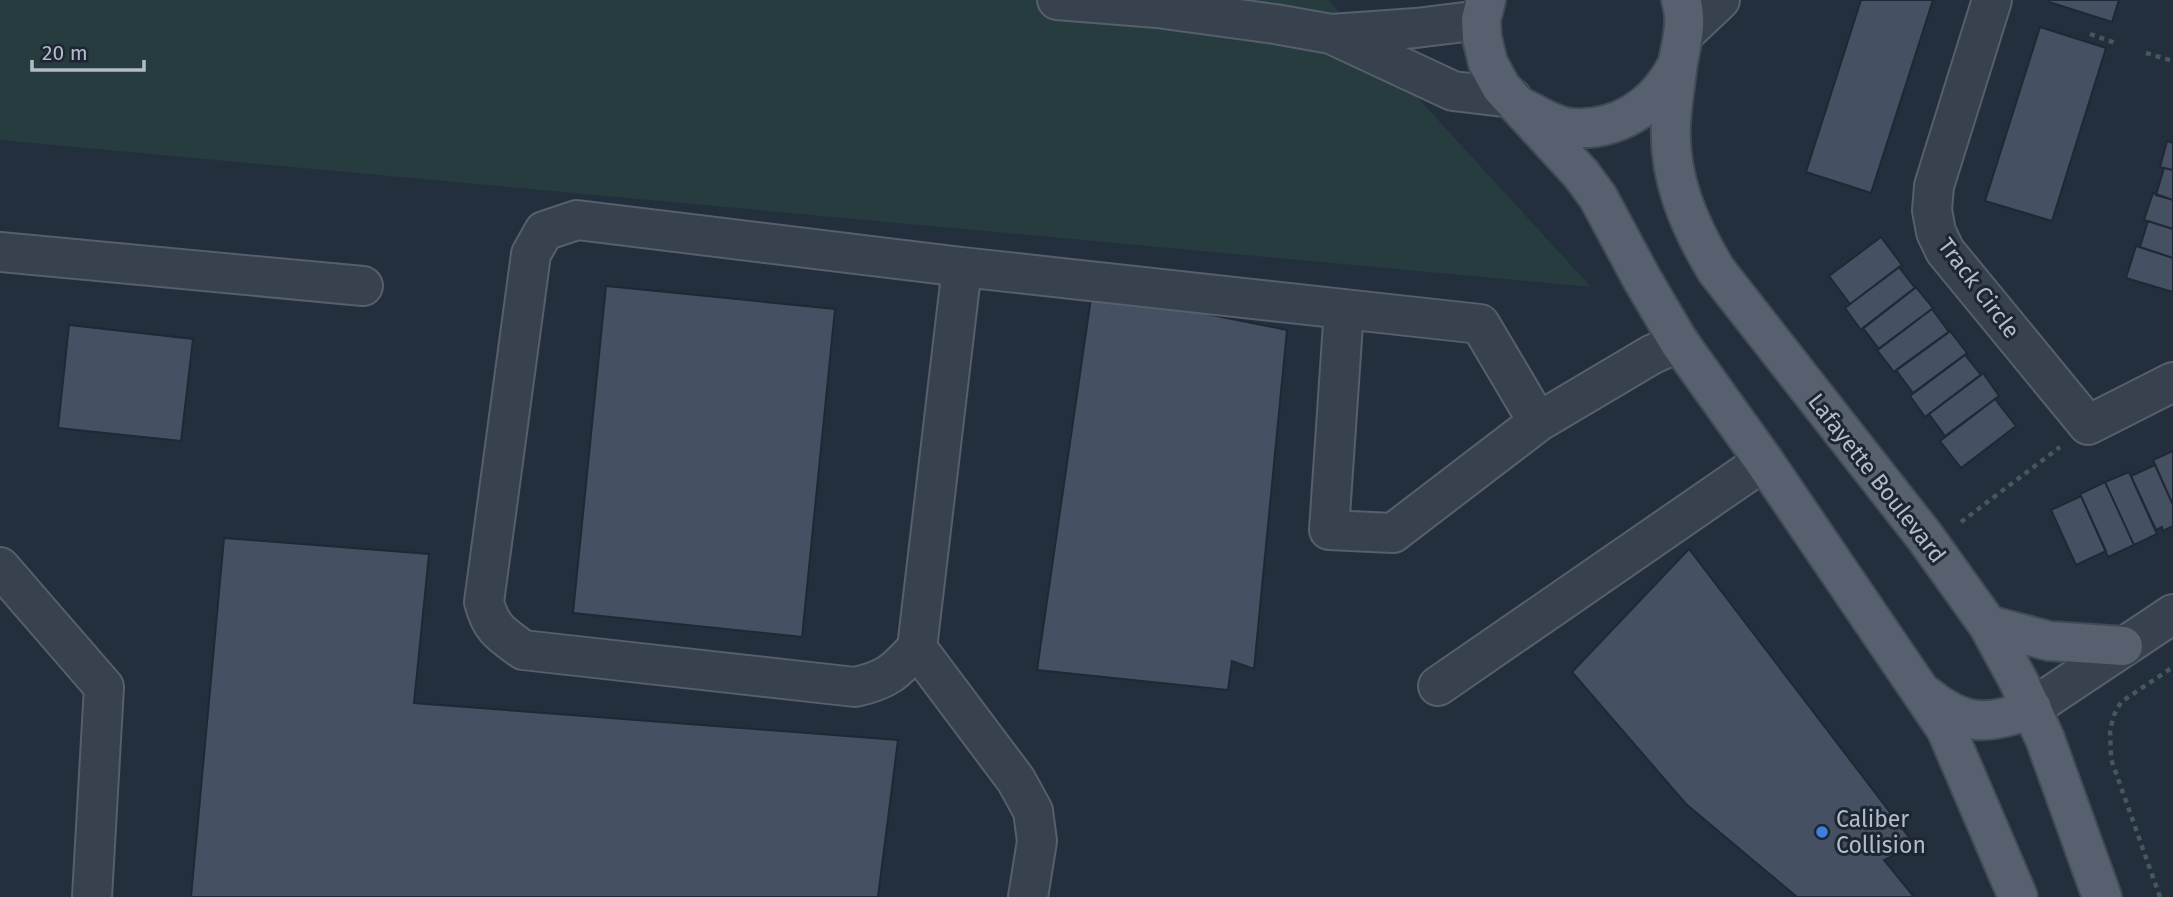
<svg xmlns="http://www.w3.org/2000/svg" width="2173" height="897" font-family="'Fira Sans',sans-serif">
<style>
.green{fill:#263c3f}
.building{fill:#455162;stroke:#1f2835;stroke-width:2}
.lines{fill:none;stroke-linecap:round;stroke-linejoin:round}
.minor-casing{stroke:#565f6c;stroke-width:42}
.major-casing{stroke:#414a57;stroke-width:42}
.path{stroke:#44595c;stroke-width:4.5;stroke-dasharray:5 5;stroke-linecap:butt}
.minor{stroke:#38414e;stroke-width:38}
.major{stroke:#56606e;stroke-width:38}
.shop-dot{fill:#3f7fe0;stroke:#1d2633;stroke-width:2.5}
.labels{text-anchor:middle;stroke-width:6;stroke-linejoin:round;paint-order:stroke}
.street-label{font-size:23px;fill:#b4bcc9;stroke:#1d2633}
.poi-label{font-size:23px;fill:#b4bcc9;stroke:#1d2633;text-anchor:start}
</style>
<rect width="100%" height="100%" fill="#242f3e"/>
<path class="green" d="M0 0H1328L1591 287 0 140Z"/>
<path class="building" d="M1861 0H1933L1871 193 1806 172Z
M2050 0H2119L2112 22 2049 2Z
M2040 27 2106 48 2052 221 1985 201Z
M2167 141 2173 143V170L2160 167Z
M2164 168 2173 170V200L2156 195Z
M2153 193 2173 200V229L2144 220Z
M2148 221 2173 229V258L2140 247Z
M1881 237 1902 265 1850 304 1829 276Z
M2136 246 2173 258V292L2126 278Z
M1899 267 1915 288 1861 330 1845 308Z
M606 286 835 309 802 637 573 613Z
M1916 287 1933 308 1879 349 1863 328Z
M1092 291 1287 330 1254 669 1232 661 1228 690 1037 670Z
M1932 309 1949 332 1894 372 1877 350Z
M69 325 193 339 181 441 58 428Z
M1950 331 1967 353 1913 393 1896 370Z
M1965 355 1981 375 1925 417 1910 396Z
M1983 373 1999 396 1945 436 1929 414Z
M1995 399 2016 426 1961 468 1940 441Z
M2173 451V505L2153 460Z
M2155 465 2173 505V526L2163 531 2162 527 2156 530 2131 476Z
M2129 472 2157 534 2134 545 2105 482Z
M2105 482 2134 545 2108 557 2080 494Z
M2081 496 2106 551 2076 565 2051 510Z
M224 538 429 554 414 703 898 740 878 897H191Z
M1689 549 1915 845 1884 860 1914 897H1797L1686 804 1572 672Z"/>
<g class="lines">
<g class="minor-casing">
<path id="minor" d="M1057 0 1157 8 1275 24 1331 34 1416 28 1481 20
M1992 0 1934 186 1932 210 1936 232 1945 251 2088 425 2173 382
M1684 34 1720 0
M1333 35 1453 91 1512 98
M0 252 363 286
M962 267 577 220 544 231 531 254 484 602C491 629 501 634 523 650L855 687C887 680 895 672 917 648L962 267 1480 324 1538 422 1651 355 1679 342
M1344 309 1329 530 1393 533 1538 422
M0 567 104 687 92 897
M917 648 1016 780 1033 811 1037 841 1028 897
M1438 686 1764 461
M2032 708 2173 614"/>
</g>
<g class="major-casing">
<path id="major" d="M1486 0 1481 20 1482 38 1488 63 1501 87 1581 174 1598 197 1642 279 1679 342 1764 461 1946 729 2018 897
M1681 0C1689 23 1680 46 1677 69 1675 87 1672 105 1671 123 1668 177 1689 225 1716 270L1925 537 1988 625 2019 682 2045 739 2102 897
M1525 109C1538 116 1551 124 1565 127 1614 134 1655 108 1677 65
M1988 625 2049 641 2123 646
M1927 696C1964 726 1989 726 2032 708"/>
</g>
<path class="path" d="M2090 34 2118 44
M2146 53 2173 61
M1961 522 2060 447
M2160 897 2111 759 2110 730 2114 715 2121 702 2173 667"/>
<use href="#minor" class="minor"/>
<use href="#major" class="major"/>
</g>
<circle class="shop-dot" cx="1822" cy="832" r="7"/>
<g class="labels">
<g class="street-label">
<text transform="translate(1979 288) rotate(53)" y="8">Track Circle</text>
<text transform="translate(1877 478) rotate(52)" y="8">Lafayette Boulevard</text>
</g>
<g class="poi-label">
<text x="1836" y="827">Caliber<tspan x="1836" dy="26">Collision</tspan></text>
</g>
</g>
<path d="M32 60v10h112v-10" fill="none" stroke="#b4bcc9" stroke-width="3.5"/>
<text x="42" y="60" font-size="21" fill="#b4bcc9" stroke="#1d2633" stroke-width="5" paint-order="stroke">20 m</text>
</svg>
